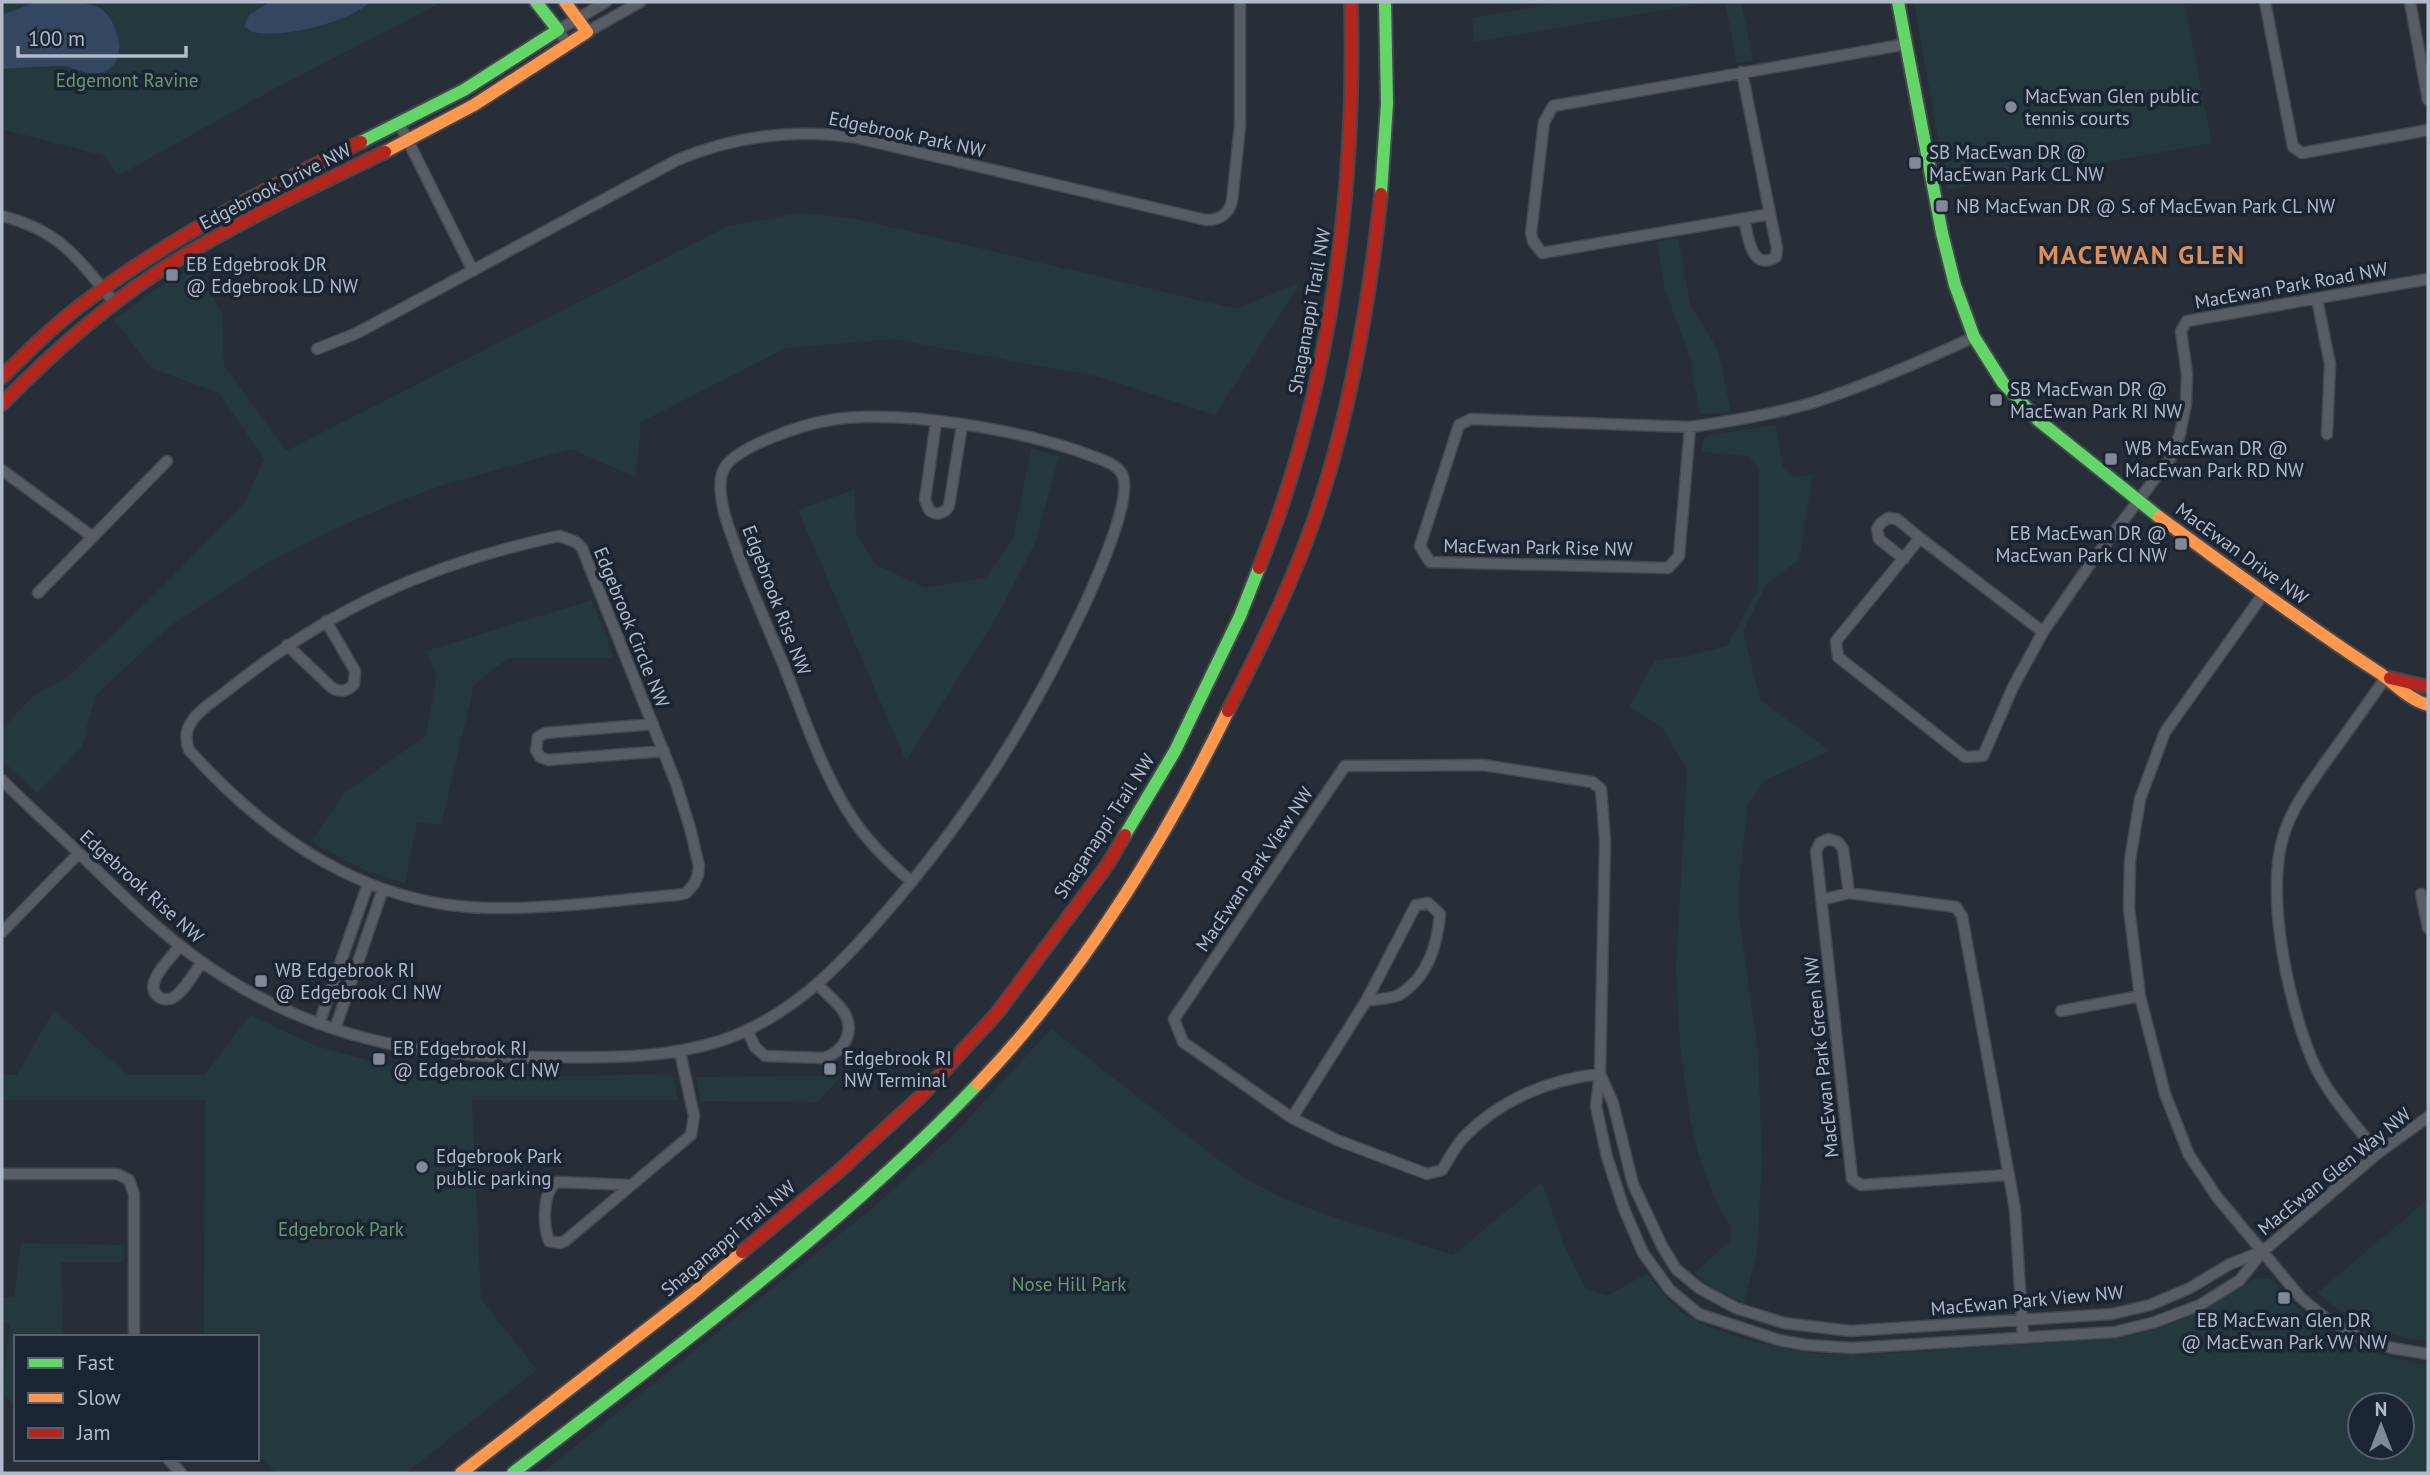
<svg xmlns="http://www.w3.org/2000/svg" width="2430" height="1475" font-family="'PT Sans',sans-serif">
<style>
.green{fill:#24393d;fill-rule:evenodd}
.water{fill:#334761}
.lines{fill:none;stroke-linecap:round;stroke-linejoin:round}
.street-casing{stroke:#44484f;stroke-width:13}
.fast-casing{stroke:#44484f;stroke-width:16}
.slow-casing{stroke:#44484f;stroke-width:16}
.jam-casing{stroke:#44484f;stroke-width:16}
.street{stroke:#585c64;stroke-width:10}
.fast{stroke:#63d668;stroke-width:12}
.slow{stroke:#ff974d;stroke-width:12}
.jam{stroke:#b3261e;stroke-width:12}
.poi-dot{fill:#818996;stroke:#1a2432;stroke-width:2.5}
.labels{text-anchor:middle;stroke-width:7;stroke-linejoin:round;paint-order:stroke}
.park-label{font-size:19px;fill:#669b72;stroke:#1a2432}
.poi-label{font-size:19px;fill:#b1bac9;stroke:#1a2432;text-anchor:start}
.street-label{font-size:19px;fill:#b1bac9;stroke:#1a2432}
.district-label{font-size:26px;font-weight:bold;letter-spacing:2px;fill:#db905a;stroke:#1a2432}
</style>
<rect width="100%" height="100%" fill="#272e37"/>
<path class="green" d="M2 2H442L270 91 118 176 105 156 2 129Z
M1565 2H1709L1474 42 1472 18Z
M1725 2H1741L1753 60 1737 63Z
M1914 2H2184L2212 143 1947 190Z
M799 213 857 219 1236 309 1301 282 1215 415 1100 377 893 339 786 348 641 422 636 477 571 449 446 484 399 501 328 532 267 563 171 625 95 696 82 747 37 793 2 760V729L32 697 69 676 150 599 244 504 264 459 219 393 151 368 114 320 154 290 194 266 222 313 224 365 286 451 728 226Z
M1678 238 1690 304 1718 350 1731 412 1700 414 1690 358 1665 289 1657 242Z
M1776 425 1783 468 1794 478 1813 474 1799 560 1767 583 1743 631 1760 700 1830 751 1765 780 1748 804 1739 885V916L1758 1052 1762 1162 1757 1251 1744 1303 1719 1291 1694 1273 1730 1241 1731 1228 1716 1200 1699 1156 1690 1118 1680 1047 1676 967 1687 769 1662 727 1629 707 1655 660 1685 657 1727 646 1758 589 1759 469 1749 456 1701 452 1704 438 1709 435Z
M1031 448 1059 456 1035 543 999 613 906 761 798 510 855 489 856 534 875 564 925 588 985 578 1013 539Z
M592 600 614 658H508L474 685 441 825 417 822 405 883 364 870 311 842 344 793 426 736 437 675 426 651Z
M54 1010 128 1075H205L250 1015 316 1046 378 1063 437 1073 471 1076 520 1077 671 1074 674 1079 678 1100H472L481 1299 537 1370 406 1473H276L257 1454V1337H204L205 1100H2V1075H17Z
M1051 1029 1211 1154 1246 1179 1280 1197 1324 1214 1453 1255 1542 1182 1562 1241 1586 1289 1607 1296 1646 1274 1678 1310 1699 1323 1748 1341 1811 1353 1863 1355 2065 1342 2135 1334 2174 1323 2209 1307 2255 1278 2271 1279C2283 1292 2294 1306 2308 1318 2340 1348 2387 1357 2428 1365V1473H542L876 1205 956 1132ZM2360 1405H2402V1447H2360Z
M841 1076 818 1102 701 1101 696 1077Z
M2428 1199V1341C2384 1337 2351 1320 2317 1293Z
M21 1243 124 1245 123 1262H61L63 1337H16V1407L3 1393 10 1323H2V1297H14Z"/>
<path class="water" d="M36 2C56 2 84 0 100 8 120 22 131 67 99 73 85 76 74 66 62 66 42 66 21 68 2 69V15Z
M270 2H370C349 22 287 37 258 33 253 33 248 29 244 26L250 14Z"/>
<g class="lines">
<g class="street-casing">
<path id="street" d="M2265 2 2293 147 2302 153 2428 130
M2410 2 2428 100
M587 32 640 2
M568 45 558 30 606 2
M1742 72 1770 214 1542 253 1533 241 1531 233 1544 122 1553 106 1907 44
M399 123 473 271
M2 216C61 231 77 258 114 302
M1744 219C1748 236 1751 272 1776 257L1777 248 1770 214
M2317 299 2330 364 2327 434
M317 349 357 333 677 160C735 136 791 129 853 137L1206 220C1219 220 1229 214 1232 201L1240 126V2
M936 422 925 500 929 510C936 516 944 514 949 506L962 425
M1690 427 1679 556 1668 568 1430 562 1420 546 1459 425 1471 419 1690 427C1732 421 1775 414 1815 402 1870 384 1922 361 1974 337
M2 470 93 537
M559 536 576 542 582 548 676 783 690 828 699 866 698 875 694 884 686 893 677 895C615 900 553 909 491 908 369 907 268 838 189 750 177 721 209 705 228 690 330 608 431 563 559 536Z
M1920 538 2043 632 2013 687 1983 756 1965 757 1838 657 1836 641Z
M1904 559 1879 539 1877 529 1881 523 1888 518 1897 519 1920 538
M38 593 167 461
M2264 593 2165 732 2140 799 2130 860 2129 909 2140 996 2165 1094 2189 1155 2217 1197 2301 1298 2324 1317 2358 1337 2392 1348 2428 1354
M2043 632 2090 564 2170 459 2180 434 2186 404 2187 374 2181 331 2187 321 2428 279
M287 645 331 687C339 693 347 692 354 684L355 671 326 621
M653 724 545 733 538 737 536 750 540 757 548 760 664 751
M2 780C28 806 55 830 81 855 128 901 173 946 229 980 324 1038 420 1057 530 1057 596 1057 660 1061 723 1040 798 1014 849 956 899 897 969 814 1023 731 1071 633 1084 607 1136 499 1122 474 1116 464 1103 460 1092 456 1024 430 901 409 830 420 805 424 732 447 723 471 715 490 727 524 734 542 748 584 767 625 784 666 803 714 820 766 847 810 864 838 887 861 912 882
M1849 893 1843 849 1838 842 1828 839 1820 843 1816 851 1852 1179 1861 1185 2008 1175
M2421 894 2428 928
M1821 900 1849 893 1956 907 1962 916 2015 1209 2023 1338
M2 932 79 853
M179 947C171 958 141 985 159 997 163 1000 170 1000 174 997 185 990 194 973 202 962
M2061 1011 2140 996
M319 1024 368 884
M335 1029 383 889
M747 1030 755 1047 765 1056 824 1058C843 1052 855 1033 845 1014 839 1003 826 994 818 985
M1600 1074C1550 1079 1499 1100 1463 1138 1455 1147 1449 1159 1442 1170L1427 1174 1337 1140 1292 1118 1183 1042 1174 1019 1345 766 1483 765 1592 782 1601 789 1605 841 1600 1074 1596 1106 1607 1157 1624 1209 1643 1253 1670 1290 1699 1314 1779 1340 1806 1345 1852 1348 2115 1332 2155 1322 2200 1305 2240 1280 2262 1252 2378 1153 2428 1117
M1600 1074 1613 1103 1633 1184 1662 1246 1676 1269 1699 1288 1736 1308 1784 1323 1850 1331 2112 1314 2150 1305 2190 1288 2230 1264 2261 1252
M1292 1118 1366 1001 1416 905 1428 903 1440 914C1437 946 1428 977 1399 995 1391 999 1376 999 1366 1001
M2378 1153C2356 1125 2324 1091 2311 1057 2287 998 2262 883 2288 823 2297 801 2311 783 2324 764 2345 735 2366 706 2386 677
M2 1174H117L129 1180 134 1194V1337
M631 1185 557 1182C542 1192 543 1225 549 1241L560 1243 565 1241 691 1135 694 1116 680 1052
M168 1459 181 1473"/>
</g>
<g class="fast-casing">
<path id="fast" d="M1898 2 1942 233 1955 285 1974 337 2003 383 2038 420 2159 517
M361 142 464 90 558 30 536 2
M1381 194 1387 103 1385 2
M1125 835 1175 751 1240 616 1259 568
M513 1473C673 1350 838 1230 978 1084"/>
</g>
<g class="slow-casing">
<path id="slow" d="M385 152 474 105 587 32 565 2
M2159 517C2231 569 2301 622 2375 670 2393 681 2407 699 2428 705
M978 1084C1082 975 1162 846 1228 711
M461 1473 692 1294 742 1252"/>
</g>
<g class="jam-casing">
<path id="jam" d="M2 377C27 352 52 327 81 305 167 239 264 190 361 142
M2 404C49 356 99 311 155 274 228 226 307 190 385 152
M1259 568C1331 387 1356 196 1351 2
M2390 678 2428 687
M1228 711C1256 656 1284 600 1306 542 1346 437 1369 306 1381 194
M742 1252 837 1173 921 1096 998 1012 1108 864 1125 835"/>
</g>
<use href="#street" class="street"/>
<use href="#fast" class="fast"/>
<use href="#slow" class="slow"/>
<use href="#jam" class="jam"/>
</g>
<g class="poi-dot">
<circle cx="2011" cy="107" r="7"/>
<rect x="1908" y="156" width="14" height="14" rx="3.5"/>
<rect x="1935" y="199" width="14" height="14" rx="3.5"/>
<rect x="165" y="268" width="14" height="14" rx="3.5"/>
<rect x="1989" y="393" width="14" height="14" rx="3.5"/>
<rect x="2104" y="452" width="14" height="14" rx="3.5"/>
<rect x="2174" y="537" width="14" height="14" rx="3.5"/>
<rect x="254" y="974" width="14" height="14" rx="3.5"/>
<rect x="372" y="1052" width="14" height="14" rx="3.5"/>
<rect x="823" y="1062" width="14" height="14" rx="3.5"/>
<circle cx="422" cy="1167" r="7"/>
<rect x="2277" y="1291" width="14" height="14" rx="3.5"/>
</g>
<g class="labels">
<g class="park-label">
<text x="127" y="87">Edgemont Ravine</text>
<text x="341" y="1236">Edgebrook Park</text>
<text x="1069" y="1291">Nose Hill Park</text>
</g>
<g class="poi-label">
<text x="2025" y="103">MacEwan Glen public<tspan x="2025" dy="22">tennis courts</tspan></text>
<text x="1929" y="159">SB MacEwan DR @<tspan x="1929" dy="22">MacEwan Park CL NW</tspan></text>
<text x="1956" y="213">NB MacEwan DR @ S. of MacEwan Park CL NW</text>
<text x="186" y="271">EB Edgebrook DR<tspan x="186" dy="22">@ Edgebrook LD NW</tspan></text>
<text x="2010" y="396">SB MacEwan DR @<tspan x="2010" dy="22">MacEwan Park RI NW</tspan></text>
<text x="2125" y="455">WB MacEwan DR @<tspan x="2125" dy="22">MacEwan Park RD NW</tspan></text>
<text x="2167" y="540" text-anchor="end">EB MacEwan DR @<tspan x="2167" dy="22">MacEwan Park CI NW</tspan></text>
<text x="275" y="977">WB Edgebrook RI<tspan x="275" dy="22">@ Edgebrook CI NW</tspan></text>
<text x="393" y="1055">EB Edgebrook RI<tspan x="393" dy="22">@ Edgebrook CI NW</tspan></text>
<text x="844" y="1065">Edgebrook RI<tspan x="844" dy="22">NW Terminal</tspan></text>
<text x="436" y="1163">Edgebrook Park<tspan x="436" dy="22">public parking</tspan></text>
<text x="2284" y="1327" text-anchor="middle">EB MacEwan Glen DR<tspan x="2284" dy="22">@ MacEwan Park VW NW</tspan></text>
</g>
<g class="street-label">
<text transform="translate(907 134) rotate(12)" y="7">Edgebrook Park NW</text>
<text transform="translate(275 186) rotate(-27)" y="7">Edgebrook Drive NW</text>
<text transform="translate(2291 285) rotate(-10)" y="7">MacEwan Park Road NW</text>
<text transform="translate(1309 311) rotate(-80)" y="7">Shaganappi Trail NW</text>
<text transform="translate(1538 547) rotate(1)" y="7">MacEwan Park Rise NW</text>
<text transform="translate(2242 553) rotate(36)" y="7">MacEwan Drive NW</text>
<text transform="translate(777 600) rotate(69)" y="7">Edgebrook Rise NW</text>
<text transform="translate(632 627) rotate(68)" y="7">Edgebrook Circle NW</text>
<text transform="translate(1104 826) rotate(-57)" y="7">Shaganappi Trail NW</text>
<text transform="translate(1254 869) rotate(-56)" y="7">MacEwan Park View NW</text>
<text transform="translate(142 886) rotate(42)" y="7">Edgebrook Rise NW</text>
<text transform="translate(1821 1057) rotate(-96)" y="7">MacEwan Park Green NW</text>
<text transform="translate(2334 1171) rotate(-39)" y="7">MacEwan Glen Way NW</text>
<text transform="translate(728 1238) rotate(-40)" y="7">Shaganappi Trail NW</text>
<text transform="translate(2027 1300) rotate(-5)" y="7">MacEwan Park View NW</text>
</g>
<g class="district-label">
<text x="2142" y="264">MACEWAN GLEN</text>
</g>
</g>
<rect width="2430" height="1475" fill="none" stroke="#b1bac9" stroke-width="7"/>
<rect x="14" y="1335" width="245" height="126" fill="#1a2432" stroke="#56606e" stroke-width="2"/>
<rect x="28" y="1358" width="35" height="10" fill="#63d668" stroke="#56606e" stroke-width="2"/>
<text x="77" y="1370" font-size="21" fill="#b1bac9">Fast</text>
<rect x="28" y="1393" width="35" height="10" fill="#ff974d" stroke="#56606e" stroke-width="2"/>
<text x="77" y="1405" font-size="21" fill="#b1bac9">Slow</text>
<rect x="28" y="1428" width="35" height="10" fill="#b3261e" stroke="#56606e" stroke-width="2"/>
<text x="77" y="1440" font-size="21" fill="#b1bac9">Jam</text>
<g transform="translate(2381 1426)"><circle r="33" fill="#1a2432" stroke="#56606e" stroke-width="2"/>
<path d="M0-5L12 26L0 18L-12 26Z" fill="#818996"/>
<text y="-10" font-size="19" font-weight="bold" text-anchor="middle" fill="#b1bac9">N</text>
</g>
<path d="M18 46v10h168v-10" fill="none" stroke="#b1bac9" stroke-width="3.5"/>
<text x="28" y="46" font-size="21" fill="#b1bac9" stroke="#1a2432" stroke-width="5" paint-order="stroke">100 m</text>
</svg>
